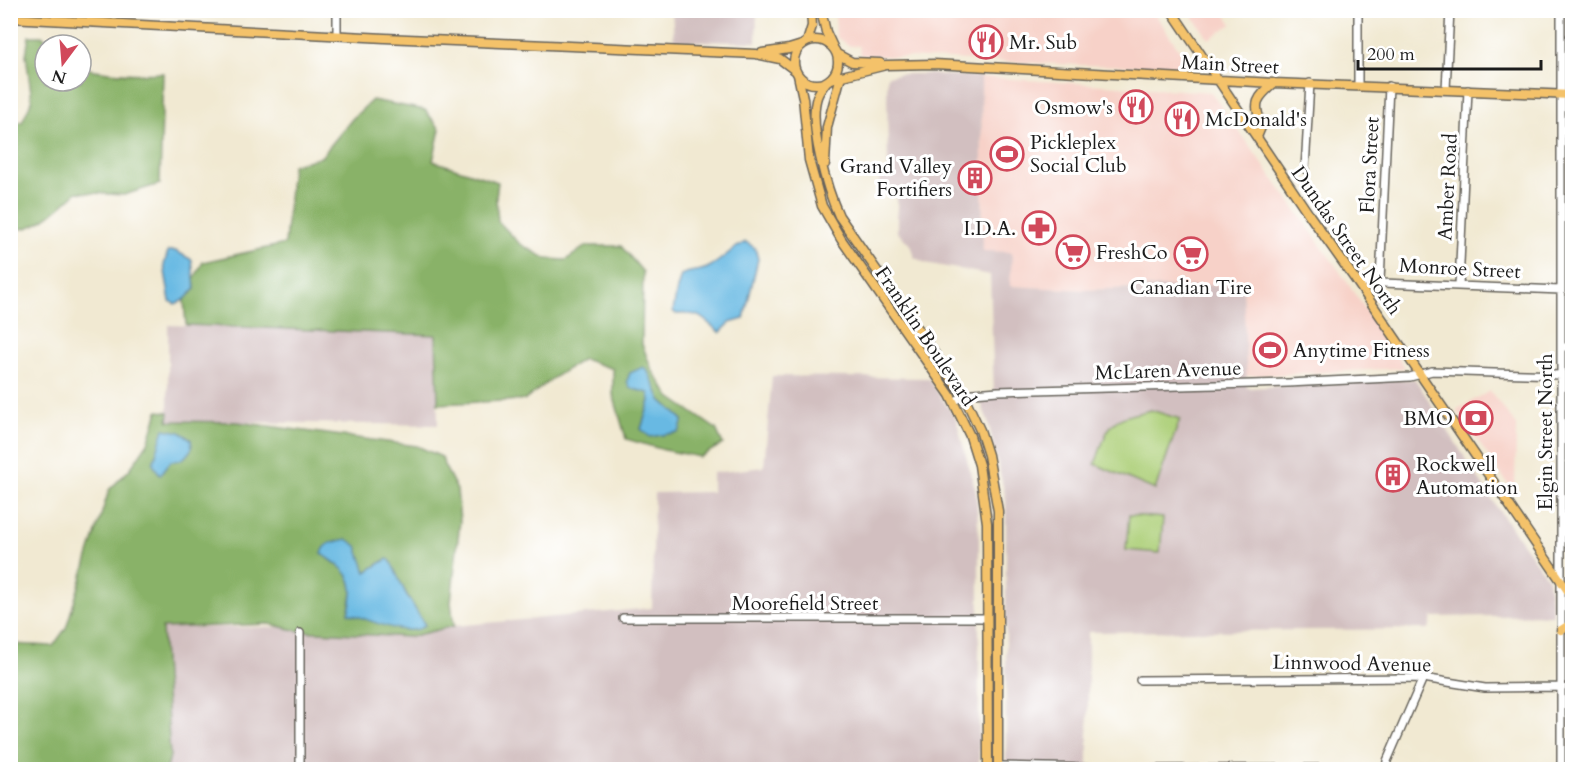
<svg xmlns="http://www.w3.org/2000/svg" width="1583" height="780" font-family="Cardo,serif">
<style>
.built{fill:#f7d1c8}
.industrial{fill:#d2bfc0}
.green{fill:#accf77;stroke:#64764a;stroke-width:1.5}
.forest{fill:#89b268;stroke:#526742;stroke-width:1.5;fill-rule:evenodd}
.water{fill:#67b9e3;stroke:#426a80;stroke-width:1.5}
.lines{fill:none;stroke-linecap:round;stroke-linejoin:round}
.minor-casing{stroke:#67645c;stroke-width:10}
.major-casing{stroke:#67645c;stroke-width:11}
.minor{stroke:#fff;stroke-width:7}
.major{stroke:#f4c26a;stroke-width:8}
.labels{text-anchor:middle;stroke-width:6;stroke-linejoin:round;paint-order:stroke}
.poi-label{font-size:20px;fill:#1c1c1c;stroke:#fff;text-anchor:start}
.street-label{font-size:20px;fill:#1c1c1c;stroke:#fff}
</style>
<rect width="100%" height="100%" fill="#fff"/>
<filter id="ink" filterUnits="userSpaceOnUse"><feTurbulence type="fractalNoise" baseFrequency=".0167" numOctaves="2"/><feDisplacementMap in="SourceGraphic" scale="12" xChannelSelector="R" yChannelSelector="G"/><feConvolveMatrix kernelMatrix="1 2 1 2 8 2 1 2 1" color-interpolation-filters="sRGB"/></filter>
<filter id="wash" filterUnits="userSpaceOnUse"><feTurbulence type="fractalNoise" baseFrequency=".008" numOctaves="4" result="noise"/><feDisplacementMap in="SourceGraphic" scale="24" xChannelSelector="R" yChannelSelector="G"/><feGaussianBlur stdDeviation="1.35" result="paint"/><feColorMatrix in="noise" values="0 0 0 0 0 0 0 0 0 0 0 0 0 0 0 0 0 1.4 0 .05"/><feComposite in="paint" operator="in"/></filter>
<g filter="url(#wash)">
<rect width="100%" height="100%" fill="#f1e9d2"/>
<path class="built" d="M835 11H1153L1185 58 1187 67 1080 65 860 55 859 46H850L836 37Z
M1189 11H1223L1232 24 1209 39Z
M981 77 1211 92 1345 279 1405 368 1246 376 1243 284 1085 290 1010 286 983 251Z
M1490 391 1516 425 1515 494 1456 410Z"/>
<path class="industrial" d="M672 11H757L756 42 674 41Z
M899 74H927L981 77 983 251 1012 252 1010 286 1085 290 1243 284 1247 388 1415 379 1498 509 1548 579 1553 615 1432 617 1429 629 1088 632V769H1006V499L988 421 981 403 994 397 990 275 925 263 914 257 910 244 897 232V190H879V176H888L887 76Z
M168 325 436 335 438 425 168 421Z
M772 376 928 378 956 419 976 492 979 539V769L162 770V628L454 626 652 608 654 493 712 492V473L764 467Z"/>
<path class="green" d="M1151 410 1180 419 1155 490 1095 464C1111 422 1105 420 1151 410Z
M1129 515 1163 518 1160 553 1126 550Z"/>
<path class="forest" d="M29 36H42L55 45H45V81H81V67C109 74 134 75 163 73L160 184 124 195 77 192C61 206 34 235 11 228V122H22L32 100 26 55Z
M372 100 425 110 440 129 433 161 498 182 496 198 498 221 520 244 547 259 566 260 586 246H621L643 272 642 344 652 370 670 397 716 429 723 444 700 457 664 450 626 439 613 394V369L583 359 553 378 525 400 438 404 436 335 186 325 184 300 195 289 194 279 203 262 285 244 292 165 321 157 352 119ZM647 370 661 400 683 420 641 429 650 401 649 393 630 388Z
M158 411 169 412 168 421 238 422 417 446 442 457 444 465 457 490 460 521 451 602 454 626 409 637 299 631 269 624 162 628 170 756 167 769 11 770V644L53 646 66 628 109 490 130 469 148 443ZM387 559 424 625 348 613C353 594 355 585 344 568L366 572Z"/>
<path class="water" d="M746 242 755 248 758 259 744 319 730 323 720 333C702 318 701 312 676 314L673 311 677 289 681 275C691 270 701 272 709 267 723 260 731 248 746 242Z
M168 251H176L192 260 195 289 184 300 175 304 170 301 164 265Z
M643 367 647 370 661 400 683 420 679 432 650 437 641 429 650 401 649 393 630 388 627 381 630 373Z
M164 429 180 432 191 439 192 448C186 457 183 461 171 461L160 475 153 464Z
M347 539 357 546 366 572 387 559 390 560 406 594 425 625C411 640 365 618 348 613 359 580 348 571 322 554 325 541 335 542 347 539Z"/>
</g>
<g filter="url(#ink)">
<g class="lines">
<g class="minor-casing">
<path id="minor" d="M1561 10V770
M337 35V10
M1358 85V10
M1446 89 1450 10
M1305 169 1310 83
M1380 281 1389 86
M1357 282 1561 290
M1459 285 1468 90
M1561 347H1572
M954 401 973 393 998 391 1288 383 1410 377 1432 371 1561 375
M623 618H987
M1140 680 1423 678 1485 688 1562 687
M998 766 1141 769 1374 768 1389 770
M300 770V633
M1386 770 1387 761 1423 678"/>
</g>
<g class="major-casing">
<path id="major" d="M821 10 826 32 833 47
M1171 10 1310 216 1357 282 1572 597
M10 18 385 38 756 54 780 59 796 71
M794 62a22 22 0 1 1 44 0a22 22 0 1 1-44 0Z
M807 42 812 26 811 10
M762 53 789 49 802 45
M837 54 852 62 880 63
M798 75 803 98 809 160 822 206 841 239 950 395 970 436 979 465 987 523 988 770
M830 79 886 65 934 64 1274 83 1572 95
M827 81C823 86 819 91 817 97 808 125 827 190 839 216L964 396 980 430 988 455 998 511V770
M1257 137 1262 125C1252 103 1257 98 1274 83
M825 164 827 127 841 76
M1561 630 1572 623"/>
</g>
<use href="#minor" class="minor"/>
<use href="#major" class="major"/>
</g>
</g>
<defs>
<g id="restaurant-ring" transform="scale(1.725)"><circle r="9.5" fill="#fff" stroke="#d1495b" stroke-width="1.5"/><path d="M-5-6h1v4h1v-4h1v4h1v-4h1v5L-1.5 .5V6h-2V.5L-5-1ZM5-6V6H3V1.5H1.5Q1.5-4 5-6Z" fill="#d1495b"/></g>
<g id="stadium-ring" transform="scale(1.725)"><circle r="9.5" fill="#fff" stroke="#d1495b" stroke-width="1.5"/><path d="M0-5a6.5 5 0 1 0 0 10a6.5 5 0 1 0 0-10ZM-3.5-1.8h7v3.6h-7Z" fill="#d1495b"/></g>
<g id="building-ring" transform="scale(1.725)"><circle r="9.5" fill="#fff" stroke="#d1495b" stroke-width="1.5"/><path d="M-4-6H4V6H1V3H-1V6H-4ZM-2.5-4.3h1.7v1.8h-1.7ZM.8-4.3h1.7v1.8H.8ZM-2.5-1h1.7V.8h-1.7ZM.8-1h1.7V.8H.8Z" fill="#d1495b"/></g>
<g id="pharmacy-ring" transform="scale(1.725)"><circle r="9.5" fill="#fff" stroke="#d1495b" stroke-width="1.5"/><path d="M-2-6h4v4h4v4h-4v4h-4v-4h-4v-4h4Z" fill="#d1495b"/></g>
<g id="supermarket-ring" transform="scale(1.725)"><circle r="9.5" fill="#fff" stroke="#d1495b" stroke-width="1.5"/><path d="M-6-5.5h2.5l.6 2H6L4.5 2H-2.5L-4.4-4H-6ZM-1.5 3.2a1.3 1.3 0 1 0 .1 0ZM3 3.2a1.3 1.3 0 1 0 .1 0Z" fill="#d1495b"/></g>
<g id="bank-ring" transform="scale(1.725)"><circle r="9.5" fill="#fff" stroke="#d1495b" stroke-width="1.5"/><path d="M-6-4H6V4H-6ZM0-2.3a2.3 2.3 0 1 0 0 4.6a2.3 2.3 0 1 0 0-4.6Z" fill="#d1495b"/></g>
</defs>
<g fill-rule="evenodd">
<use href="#restaurant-ring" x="986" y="42"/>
<use href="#restaurant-ring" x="1136" y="107"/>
<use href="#restaurant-ring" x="1182" y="119"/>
<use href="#stadium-ring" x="1007" y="154"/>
<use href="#building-ring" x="975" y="178"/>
<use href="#pharmacy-ring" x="1039" y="228"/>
<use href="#supermarket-ring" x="1073" y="252"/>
<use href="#supermarket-ring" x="1191" y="254"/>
<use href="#stadium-ring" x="1270" y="350"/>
<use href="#bank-ring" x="1476" y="418"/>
<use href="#building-ring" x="1393" y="475"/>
</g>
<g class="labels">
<g class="poi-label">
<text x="1009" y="49">Mr. Sub</text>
<text x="1113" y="114" text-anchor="end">Osmow's</text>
<text x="1205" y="126">McDonald's</text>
<text x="1030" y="149">Pickleplex<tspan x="1030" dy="23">Social Club</tspan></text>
<text x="952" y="173" text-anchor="end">Grand Valley<tspan x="952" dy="23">Fortifiers</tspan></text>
<text x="1016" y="235" text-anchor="end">I.D.A.</text>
<text x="1096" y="259">FreshCo</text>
<text x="1191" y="294" text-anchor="middle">Canadian Tire</text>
<text x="1293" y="357">Anytime Fitness</text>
<text x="1453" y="425" text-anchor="end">BMO</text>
<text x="1416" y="471">Rockwell<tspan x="1416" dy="23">Automation</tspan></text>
</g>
<g class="street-label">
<text transform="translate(1230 64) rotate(3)" y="7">Main Street</text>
<text transform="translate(1369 165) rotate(-87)" y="7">Flora Street</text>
<text transform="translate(1447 187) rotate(-87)" y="7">Amber Road</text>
<text transform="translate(1347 240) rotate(55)" y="7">Dundas Street North</text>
<text transform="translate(1460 268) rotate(3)" y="7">Monroe Street</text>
<text transform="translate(926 336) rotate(56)" y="7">Franklin Boulevard</text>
<text transform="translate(1168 370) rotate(-2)" y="7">McLaren Avenue</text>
<text transform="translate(1545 432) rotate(-90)" y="7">Elgin Street North</text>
<text x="805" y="610">Moorefield Street</text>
<text transform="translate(1352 663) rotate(1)" y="7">Linnwood Avenue</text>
</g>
</g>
<rect width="1583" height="780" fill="none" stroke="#fff" stroke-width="36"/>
<g transform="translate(63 63) rotate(196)"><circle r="28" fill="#ffffff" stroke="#a4a4a4" stroke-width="1.5"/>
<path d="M0-4.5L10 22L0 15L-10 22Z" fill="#d1495b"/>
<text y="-9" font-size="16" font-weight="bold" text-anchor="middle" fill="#1c1c1c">N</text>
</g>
<path d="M1358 60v9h183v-9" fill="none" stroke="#1c1c1c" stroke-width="3"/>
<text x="1367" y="60" font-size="18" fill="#1c1c1c" stroke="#ffffff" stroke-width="4.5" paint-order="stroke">200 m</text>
</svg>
